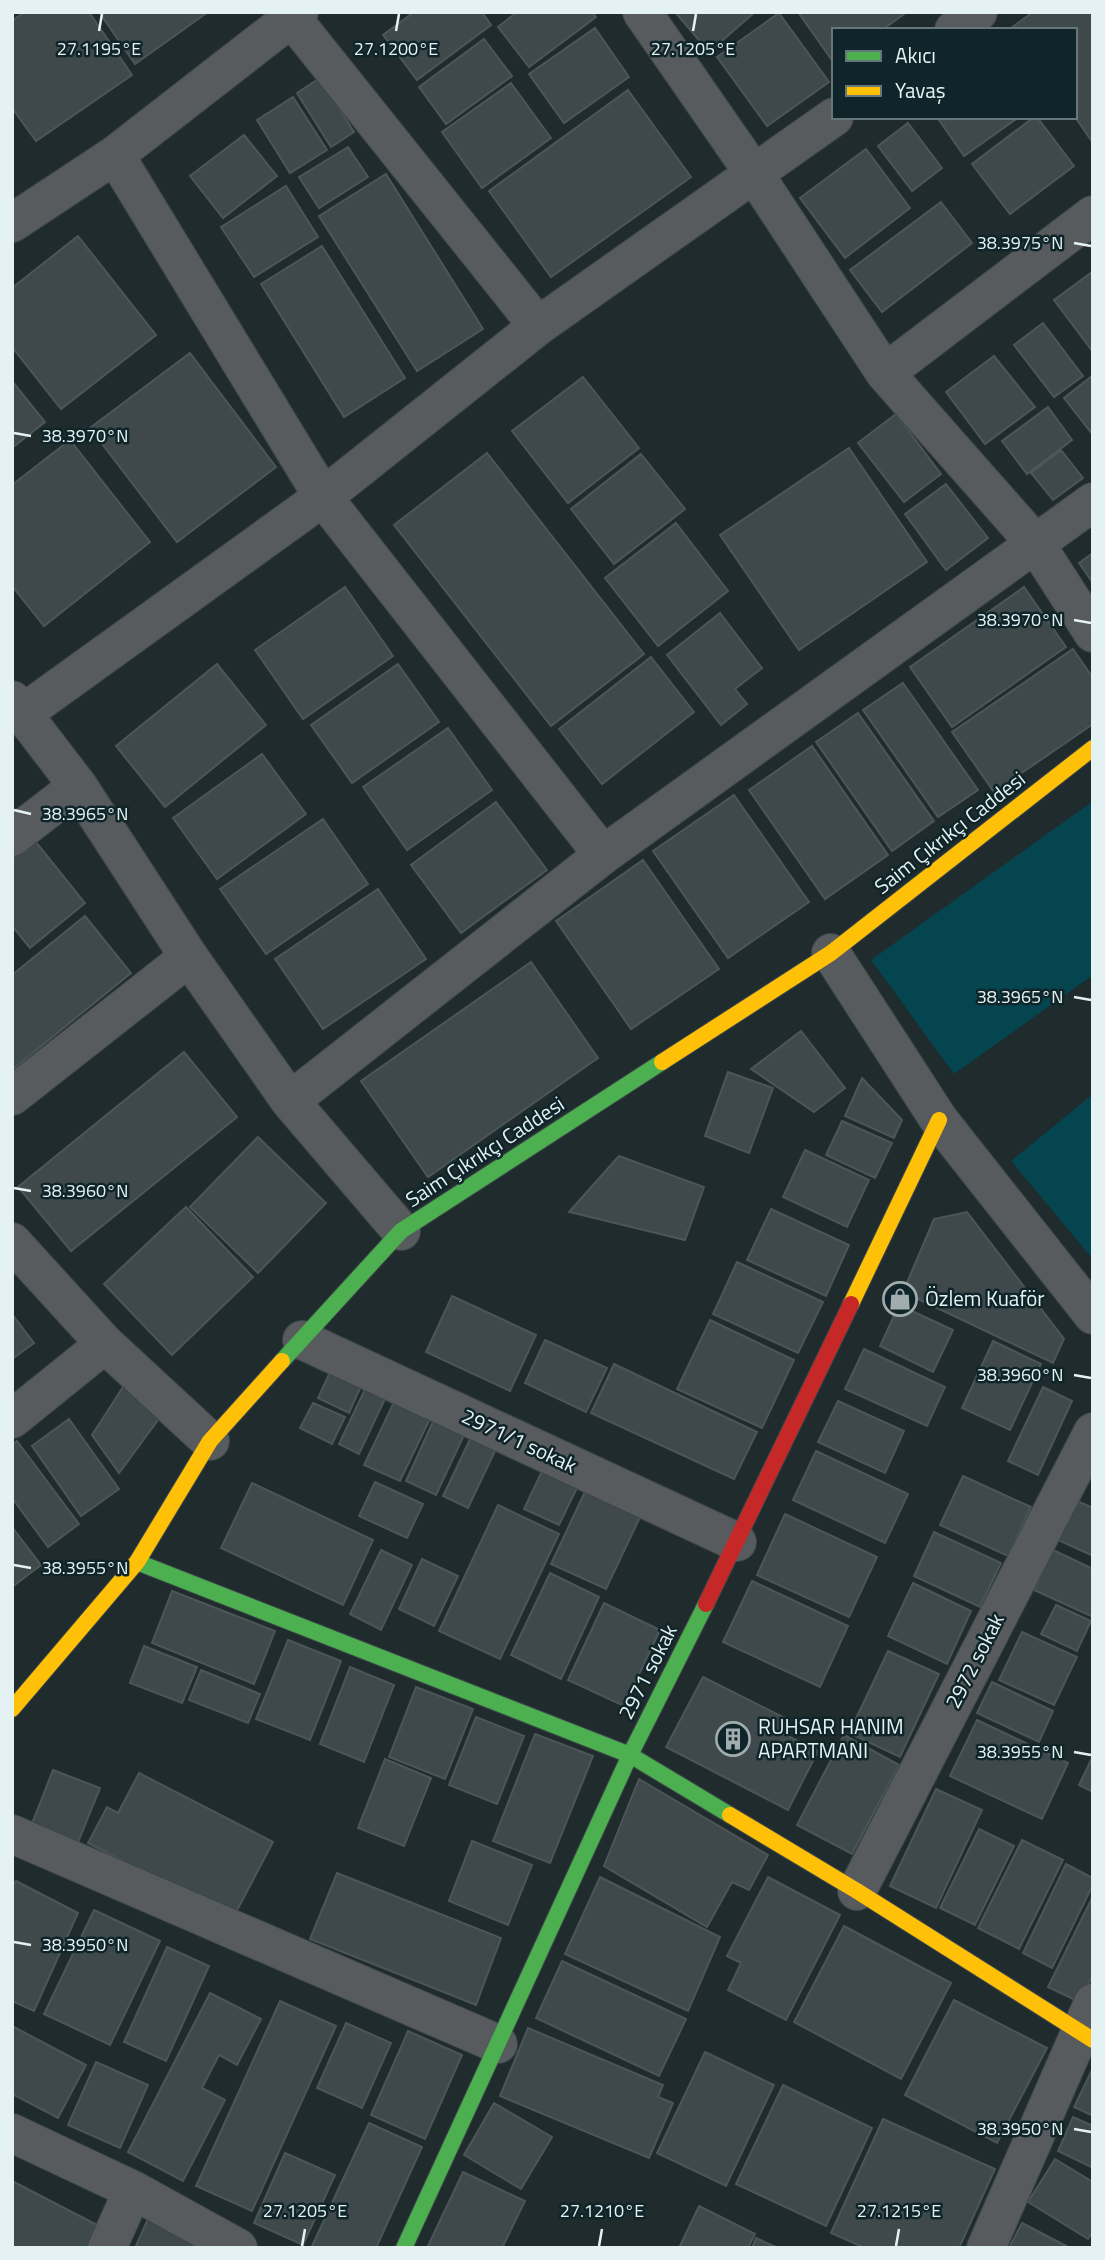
<svg xmlns="http://www.w3.org/2000/svg" width="1105" height="2260" font-family="'Titillium Web',sans-serif">
<style>
.green{fill:#04454f}
.building{fill:#3f494b;stroke:#4c5557;stroke-width:2}
.lines{fill:none;stroke-linecap:round;stroke-linejoin:round}
.street-casing{stroke:#3c4648;stroke-width:40}
.fast-casing{stroke:#3c4648;stroke-width:18}
.slow-casing{stroke:#3c4648;stroke-width:18}
.jam-casing{stroke:#3c4648;stroke-width:18}
.street{stroke:#575b5d;stroke-width:38}
.fast{stroke:#4caf50;stroke-width:16}
.slow{stroke:#ffc107;stroke-width:16}
.jam{stroke:#c62828;stroke-width:16}
.ticks{fill:none;stroke:#e5f2f4;stroke-width:2.5}
.labels{text-anchor:middle;stroke-width:5;stroke-linejoin:round;paint-order:stroke}
.street-label{font-size:21px;fill:#e5f2f4;stroke:#102529}
.poi-label{font-size:21px;fill:#e5f2f4;stroke:#102529;text-anchor:start}
.ticks-label{font-size:18px;text-anchor:middle;fill:#e5f2f4;stroke:#102529;stroke-width:5;stroke-linejoin:round;paint-order:stroke}
</style>
<rect width="100%" height="100%" fill="#202b2d"/>
<path class="green" d="M1093 801V975L954 1074 871 960Z
M1093 1094V1259L1011 1161Z"/>
<path class="building" d="M24 12H89L132 75 36 141 12 108V21Z
M99 12H208L135 64Z
M414 12H482L491 25 417 80 383 35Z
M517 12H592L596 17 529 67 498 27Z
M675 12H755L709 52Z
M798 12H907L882 30H834V63Z
M1033 12H1093V143L1075 117V30H1012L1011 28Z
M779 13 829 82 767 126 717 57Z
M595 28 629 77 564 123 529 74Z
M484 39 512 76 446 124 419 87Z
M320 78 354 132 331 147 297 93Z
M511 83 551 138 482 188 442 132Z
M628 90 691 177 551 277 489 191Z
M293 97 327 150 290 173 257 120Z
M937 117H1019L964 156Z
M1034 117H1037L1074 166 1010 214 972 164Z
M908 123 942 168 912 191 878 146Z
M244 135 277 176 223 218 190 176Z
M348 147 368 177 319 208 299 177Z
M866 149 910 208 845 258 800 198Z
M386 174 483 329 417 371 319 216Z
M286 186 318 237 254 277 221 227Z
M941 202 972 243 882 312 850 270Z
M78 236 156 335 61 409 12 347V288Z
M322 246 405 378 344 417 261 284Z
M1092 272 1093 274V352L1054 300Z
M1043 323 1083 376 1054 397 1014 345Z
M190 353 276 467 177 542 90 428Z
M994 356 1035 407 985 444 946 392Z
M1092 376H1093V435L1064 398Z
M583 377 639 448 568 503 512 431Z
M12 381 45 422 12 448Z
M1048 407 1072 440 1027 474 1002 441Z
M896 414 941 474 904 502 858 443Z
M70 440 150 542 44 626 12 586V485Z
M849 448 927 562 799 650 720 535Z
M1061 450 1083 478 1053 500 1031 473Z
M487 453 644 654 551 726 394 525Z
M641 454 685 509 614 564 571 509Z
M946 484 988 538 946 570 905 514Z
M676 523 728 591 658 646 605 578Z
M1093 553V583L1079 563Z
M345 587 393 656 303 719 255 650Z
M1024 587 1066 647 952 727 910 667Z
M720 613 762 668 735 689 747 704 721 725 667 655Z
M1073 649 1093 678V724L994 792 952 732Z
M651 657 694 712 602 784 559 729Z
M217 664 266 725 165 807 116 746Z
M398 664 439 722 352 783 311 725Z
M903 683 978 790 938 817 863 710Z
M858 713 934 821 892 851 816 742Z
M448 728 492 790 407 850 363 787Z
M812 746 888 855 825 899 749 790Z
M262 754 306 814 217 879 173 818Z
M734 795 809 902 728 958 653 851Z
M496 802 547 870 461 933 411 865Z
M323 819 368 884 266 954 220 889Z
M35 841 85 903 30 948 12 926V859Z
M643 860 719 969 631 1029 556 921Z
M378 889 426 959 323 1029 275 959Z
M85 916 131 973 12 1070V975Z
M531 962 598 1058 428 1177 361 1081Z
M801 1031 845 1088 814 1112 751 1069Z
M184 1052 237 1117 71 1251 18 1187Z
M728 1072 773 1088 749 1153 705 1136Z
M862 1078 902 1120 894 1138 845 1116Z
M842 1121 892 1143 875 1178 826 1155Z
M258 1137 326 1203 258 1273 190 1207Z
M805 1150 869 1180 847 1227 783 1197Z
M619 1156 704 1187 685 1240 569 1212Z
M186 1207 253 1277 172 1355 104 1284Z
M771 1209 849 1245 826 1296 747 1260Z
M967 1212 1064 1339 1053 1363 903 1292 934 1219Z
M737 1262 823 1302 798 1353 713 1314Z
M452 1296 536 1335 510 1391 426 1352Z
M899 1305 953 1330 933 1372 880 1346Z
M12 1314 34 1343 12 1359Z
M710 1320 794 1360 762 1428 677 1389Z
M545 1340 607 1368 586 1412 525 1383Z
M993 1341 1041 1364 1010 1430 962 1408Z
M864 1349 945 1387 927 1426 845 1389Z
M614 1364 757 1432 734 1479 591 1413Z
M330 1372 361 1386 349 1413 318 1398Z
M125 1384 164 1412 119 1473 92 1435Z
M1043 1387 1072 1401 1038 1475 1008 1461Z
M365 1389 385 1399 359 1454 339 1444Z
M838 1401 904 1431 885 1473 818 1442Z
M394 1402 430 1419 400 1481 364 1465Z
M313 1403 345 1417 332 1444 300 1428Z
M435 1417 466 1431 436 1495 406 1481Z
M69 1419 119 1489 81 1516 32 1446Z
M471 1437 496 1449 468 1508 443 1496Z
M17 1441 79 1524 48 1547 12 1498V1445Z
M816 1451 908 1494 885 1543 793 1500Z
M542 1471 577 1488 559 1525 524 1509Z
M963 1476 1031 1507 1008 1556 940 1525Z
M375 1482 423 1504 407 1538 359 1516Z
M252 1483 373 1540 343 1605 221 1548Z
M588 1485 643 1511 606 1589 551 1564Z
M1075 1500 1093 1508V1556L1056 1539Z
M498 1505 559 1534 500 1659 439 1631Z
M785 1514 877 1557 849 1617 757 1575Z
M12 1527 41 1565 12 1587Z
M934 1532 1001 1563 980 1607 914 1576Z
M381 1550 412 1565 381 1630 350 1614Z
M1053 1550 1093 1569V1617L1034 1590Z
M422 1559 458 1576 434 1626 399 1609Z
M550 1573 599 1597 561 1679 511 1655Z
M752 1581 848 1626 820 1687 723 1642Z
M913 1583 971 1611 947 1664 888 1636Z
M172 1591 275 1631 254 1684 152 1643Z
M604 1603 660 1630 624 1706 568 1680Z
M1056 1605 1091 1621 1077 1651 1041 1634Z
M1022 1632 1077 1657 1054 1705 999 1680Z
M288 1640 341 1661 310 1740 256 1719Z
M144 1646 197 1667 182 1703 130 1683Z
M888 1651 939 1674 900 1757 849 1733Z
M350 1667 394 1685 364 1762 320 1744Z
M201 1670 260 1694 248 1723 189 1700Z
M703 1677 787 1719 780 1732 818 1751 788 1810 666 1747Z
M992 1682 1053 1711 1039 1742 977 1713Z
M416 1687 473 1709 445 1779 389 1757Z
M476 1717 524 1736 497 1804 449 1785Z
M977 1720 1068 1763 1042 1819 950 1776Z
M535 1734 593 1756 550 1863 493 1841Z
M844 1735 899 1765 852 1854 797 1825Z
M1093 1756V1792L1079 1785Z
M385 1759 431 1778 404 1846 358 1828Z
M53 1770 100 1788 77 1845 31 1826Z
M139 1773 273 1842 233 1918 88 1843 107 1807 118 1813Z
M639 1779 768 1855 749 1890 732 1882 707 1927 604 1866Z
M936 1789 982 1810 936 1908 890 1886Z
M979 1829 1014 1846 975 1925 940 1908Z
M1022 1840 1063 1860 1019 1949 978 1928Z
M472 1841 532 1865 508 1925 449 1901Z
M1066 1864 1093 1878V1885L1052 1968 1023 1953Z
M337 1873 501 1938 476 2005 310 1939Z
M600 1877 720 1937 688 2011 565 1954Z
M768 1877 840 1915 786 2020 728 1990 741 1963 727 1956Z
M16 1881 78 1913 34 2011 12 2001V1887Z
M1093 1896V1975L1079 2002 1048 1987Z
M94 1910 160 1941 110 2045 44 2014Z
M844 1926 951 1983 901 2079 794 2022Z
M167 1947 209 1966 166 2061 124 2042Z
M562 1961 686 2019 659 2076 536 2018Z
M210 1993 261 2019 237 2065 219 2055 202 2088 225 2100 183 2181 128 2152Z
M954 2000 1047 2048 997 2143 905 2095Z
M280 2001 336 2026 252 2211 196 2186Z
M346 2023 391 2043 362 2108 317 2088Z
M12 2026 86 2065 58 2118 12 2094Z
M528 2028 663 2085 658 2097 673 2103 649 2158 500 2096Z
M408 2031 462 2055 425 2139 371 2115Z
M705 2052 774 2085 726 2186 657 2153Z
M96 2062 148 2085 120 2148 68 2125Z
M1093 2068V2116L1074 2107Z
M783 2085 872 2128 826 2226 736 2184Z
M494 2103 552 2137 521 2189 464 2155Z
M1073 2117 1093 2126V2168L1058 2151Z
M883 2119 995 2169 959 2248H865L831 2233Z
M369 2123 422 2147 376 2248H316L312 2246Z
M285 2153 335 2175 303 2245 254 2223Z
M1055 2159 1093 2182V2231L1088 2239 1028 2202Z
M463 2172 525 2201 502 2248H427Z
M14 2182 101 2227 91 2248H12V2186Z
M699 2206 755 2234 748 2248H679Z
M151 2212 227 2248H135Z
M1022 2223 1070 2248H1009Z
M756 2238 778 2248H752Z"/>
<g class="lines">
<g class="street-casing">
<path id="street" d="M287 12 538 326
M642 12 755 175 885 373 1035 543 1093 633
M954 30 978 12
M115 155 323 497 603 855
M12 223 115 155 299 12
M885 373 1093 215
M12 700 78 786 189 957 290 1101 401 1231
M22 714 323 497 538 326 834 117
M12 837 78 786
M831 953 939 1120 1093 1315
M12 1096 189 957
M290 1101 603 855 1093 502
M12 1242 105 1344 210 1441
M302 1340 737 1542
M12 1419 105 1344
M12 1834 498 2044
M857 1891 1093 1432
M12 2133 133 2190 238 2248
M107 2248 133 2190
M986 2248 1093 2003"/>
</g>
<g class="fast-casing">
<path id="fast" d="M282 1361 401 1231 662 1062
M137 1562 630 1755 730 1815
M404 2248 630 1755 706 1604"/>
</g>
<g class="slow-casing">
<path id="slow" d="M662 1062 831 953 1093 748
M851 1304 939 1120
M12 1709 137 1562 210 1441 282 1361
M730 1815 857 1891 1093 2040"/>
</g>
<g class="jam-casing">
<path id="jam" d="M706 1604 851 1304"/>
</g>
<use href="#street" class="street"/>
<use href="#fast" class="fast"/>
<use href="#slow" class="slow"/>
<use href="#jam" class="jam"/>
</g>
<path class="ticks" d="M99 31 102 14M396 31 399 14M693 31 696 14M1074 243 1091 246M14 433 31 436M1074 620 1091 623M14 810 31 814M1074 997 1091 1000M14 1188 31 1191M1074 1375 1091 1378M14 1565 31 1568M1074 1752 1091 1755M14 1942 31 1945M1074 2129 1091 2132M302 2246 305 2229M599 2246 602 2229M896 2246 899 2229"/>
<defs>
<g id="shop-ring" transform="scale(1.75)"><circle r="9.5" fill="#102529" stroke="#a0acae" stroke-width="1.5"/><path d="M-5-2.5h2.3a2.7 3.5 0 0 1 5.4 0H5L5.5 6h-11ZM-1.5-2.5h3a1.5 2.3 0 0 0-3 0Z" fill="#a0acae"/></g>
<g id="building-ring" transform="scale(1.75)"><circle r="9.5" fill="#102529" stroke="#a0acae" stroke-width="1.5"/><path d="M-4-6H4V6H1V3H-1V6H-4ZM-2.5-4.3h1.7v1.8h-1.7ZM.8-4.3h1.7v1.8H.8ZM-2.5-1h1.7V.8h-1.7ZM.8-1h1.7V.8H.8Z" fill="#a0acae"/></g>
</defs>
<g fill-rule="evenodd">
<use href="#shop-ring" x="900" y="1299"/>
<use href="#building-ring" x="733" y="1739"/>
</g>
<g class="labels">
<g class="street-label">
<text transform="translate(950 833) rotate(-38)" y="7">Saim Çıkrıkçı Caddesi</text>
<text transform="translate(485 1152) rotate(-33)" y="7">Saim Çıkrıkçı Caddesi</text>
<text transform="translate(519 1441) rotate(25)" y="7">2971/1 sokak</text>
<text transform="translate(975 1661) rotate(-63)" y="7">2972 sokak</text>
<text transform="translate(648 1672) rotate(-63)" y="7">2971 sokak</text>
</g>
<g class="poi-label">
<text x="925" y="1306">Özlem Kuaför</text>
<text x="758" y="1734">RUHSAR HANIM<tspan x="758" dy="24">APARTMANI</tspan></text>
</g>
</g>
<g class="ticks-label">
<text x="99" y="55">27.1195°E</text>
<text x="396" y="55">27.1200°E</text>
<text x="693" y="55">27.1205°E</text>
<text x="1020" y="249">38.3975°N</text>
<text x="85" y="442">38.3970°N</text>
<text x="1020" y="626">38.3970°N</text>
<text x="85" y="820">38.3965°N</text>
<text x="1020" y="1003">38.3965°N</text>
<text x="85" y="1197">38.3960°N</text>
<text x="1020" y="1381">38.3960°N</text>
<text x="85" y="1574">38.3955°N</text>
<text x="1020" y="1758">38.3955°N</text>
<text x="85" y="1951">38.3950°N</text>
<text x="1020" y="2135">38.3950°N</text>
<text x="305" y="2217">27.1205°E</text>
<text x="602" y="2217">27.1210°E</text>
<text x="899" y="2217">27.1215°E</text>
</g>
<rect width="1105" height="2260" fill="none" stroke="#e5f2f4" stroke-width="28"/>
<rect x="832" y="28" width="245" height="91" fill="#102529" stroke="#65777a" stroke-width="2"/>
<rect x="846" y="51" width="35" height="10" fill="#4caf50" stroke="#65777a" stroke-width="2"/>
<text x="895" y="63" font-size="21" fill="#e5f2f4">Akıcı</text>
<rect x="846" y="86" width="35" height="10" fill="#ffc107" stroke="#65777a" stroke-width="2"/>
<text x="895" y="98" font-size="21" fill="#e5f2f4">Yavaş</text>
</svg>
